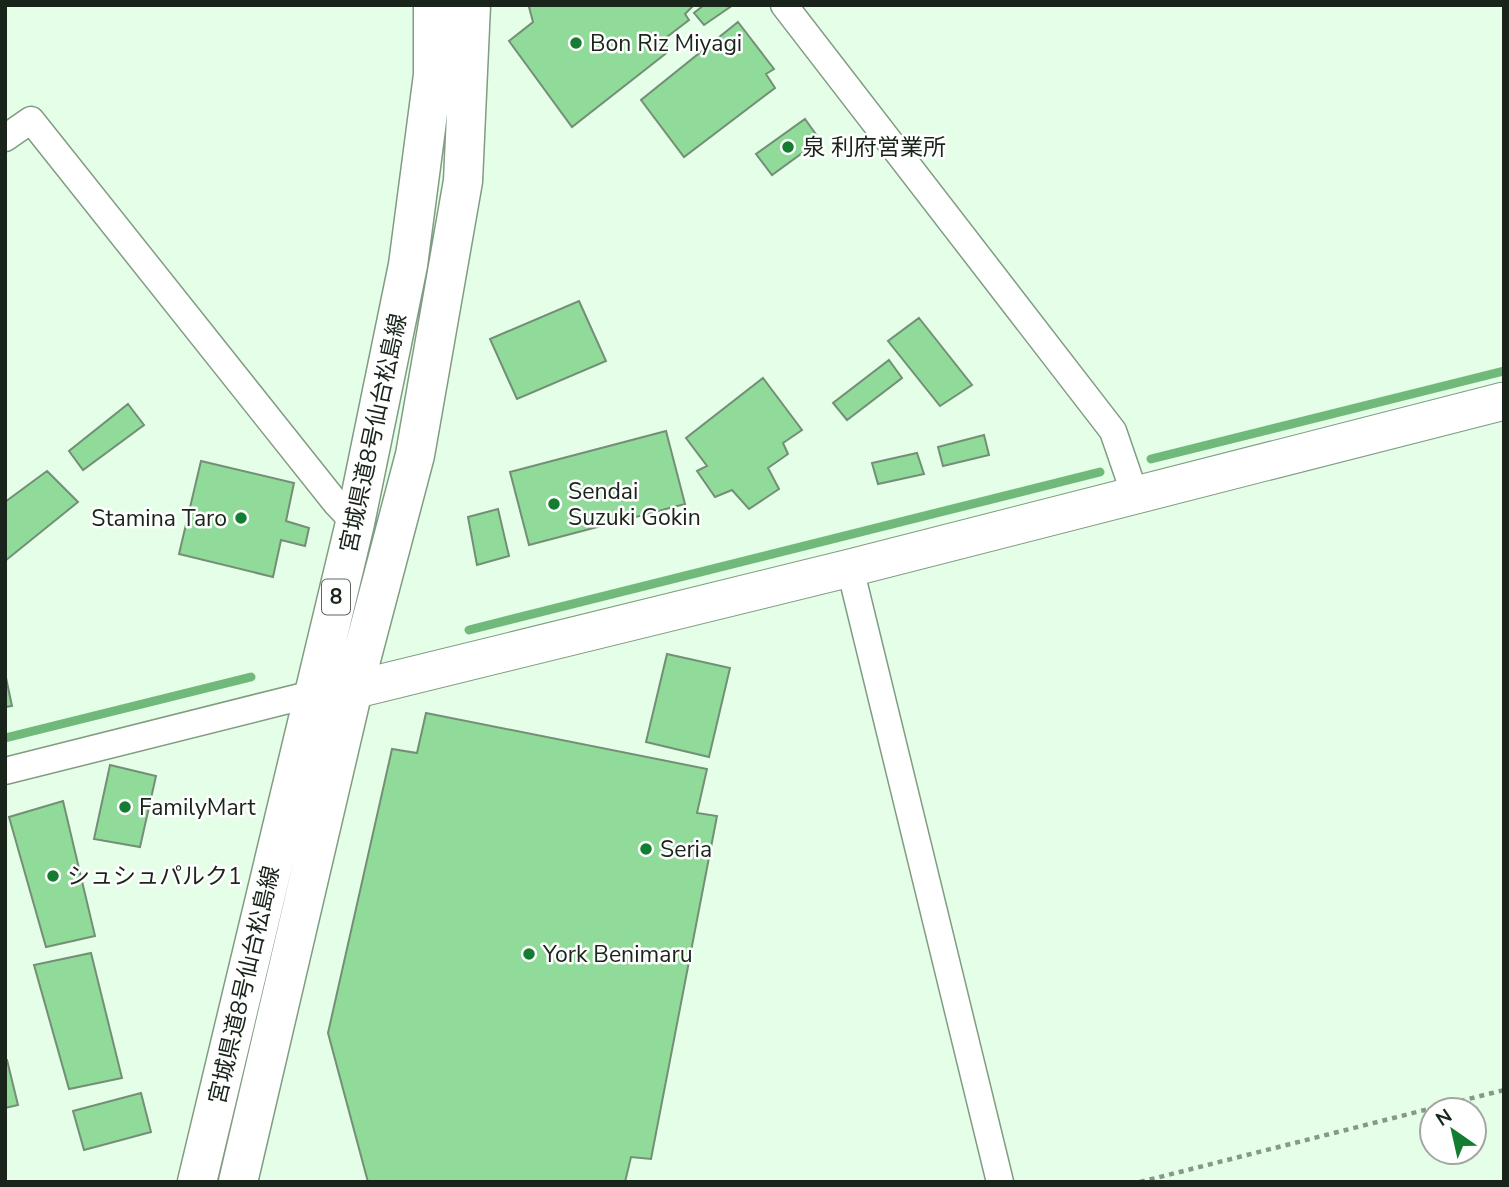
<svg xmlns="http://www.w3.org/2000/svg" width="1509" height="1187" font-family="'Nunito Sans','Noto Sans JP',sans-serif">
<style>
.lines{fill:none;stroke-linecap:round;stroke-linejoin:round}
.stream{stroke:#70b97a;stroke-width:9}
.building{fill:#90db99;stroke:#738f76;stroke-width:2}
.street-casing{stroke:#809c83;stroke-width:29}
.secondary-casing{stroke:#809c83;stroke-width:39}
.primary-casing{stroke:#809c83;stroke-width:41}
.path{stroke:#869988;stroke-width:4.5;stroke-dasharray:5 5;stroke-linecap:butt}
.street{stroke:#fff;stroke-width:26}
.secondary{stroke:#fff;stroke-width:37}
.primary{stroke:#fff;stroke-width:38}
.poi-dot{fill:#147d32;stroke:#fff;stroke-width:2.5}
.labels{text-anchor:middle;stroke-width:5;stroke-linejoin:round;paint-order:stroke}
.shield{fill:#fff;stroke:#5e665f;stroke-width:2}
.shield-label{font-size:21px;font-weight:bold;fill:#19241a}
.poi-label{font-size:23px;fill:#19241a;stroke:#fff;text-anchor:start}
.street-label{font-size:23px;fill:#19241a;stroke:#fff}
</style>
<rect width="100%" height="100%" fill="#e5fee7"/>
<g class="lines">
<path class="stream" d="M1151 459 1504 371
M469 630 1100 472
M5 738 251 677"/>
</g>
<path class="building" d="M532 5H694L685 14 689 20 663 40 669 51 572 127 509 41 533 22 529 7Z
M704 5H733L704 25 694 13Z
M738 22 774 69 766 74 775 88 684 157 641 100Z
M805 119 820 140 772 175 756 154Z
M579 301 606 361 517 399 490 339Z
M919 318 972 385 940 406 888 341Z
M889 360 902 378 847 420 833 403Z
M763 378 802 430 783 443 788 454 768 468 779 489 749 509 732 490 715 497 697 471 707 466 686 438Z
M128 404 144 425 83 470 69 451Z
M666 431 685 504 529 545 510 472Z
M984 435 989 455 943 466 938 447Z
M917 453 924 474 878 484 872 463Z
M201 461 294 483 286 521 309 528 305 546 281 540 273 577 179 554Z
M47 471 78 502 5 561V502Z
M498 509 509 556 477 565 468 517Z
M667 654 730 668 709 757 646 742Z
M5 673 12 706 5 707Z
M426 713 707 769 697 813 717 816 651 1159 631 1157 625 1182H368L328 1033 392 749 417 753Z
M110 765 156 776 140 847 94 839Z
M63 801 95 936 46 947 9 817Z
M91 953 122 1078 69 1089 34 965Z
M5 1060H7L18 1105 5 1108Z
M141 1093 151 1132 84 1150 73 1111Z"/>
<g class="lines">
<g class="street-casing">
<path id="street" d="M784 5 1113 431 1135 495
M5 138 31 120 336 503 355 523
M850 568 1000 1182
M5 771 312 694"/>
</g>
<g class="secondary-casing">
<path id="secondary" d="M324 693 353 690 850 568 1504 401"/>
</g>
<g class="primary-casing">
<path id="primary" d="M197 1182 355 523 408 265 433 75V5
M238 1182 353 690 415 455 463 181 471 5"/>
</g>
<path class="path" d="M1140 1182 1504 1090"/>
<use href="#street" class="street"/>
<use href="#secondary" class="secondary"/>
<use href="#primary" class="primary"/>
</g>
<g class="poi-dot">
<circle cx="576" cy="43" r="7"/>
<circle cx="788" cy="147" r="7"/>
<circle cx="554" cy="504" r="7"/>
<circle cx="241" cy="518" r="7"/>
<circle cx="125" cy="807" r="7"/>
<circle cx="646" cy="849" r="7"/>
<circle cx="53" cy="876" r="7"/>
<circle cx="529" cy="954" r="7"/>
</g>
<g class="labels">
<rect class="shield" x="322" y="579.5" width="28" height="35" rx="5"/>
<g class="shield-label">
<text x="336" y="604">8</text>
</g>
<g class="poi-label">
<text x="590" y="51">Bon Riz Miyagi</text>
<text x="802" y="155">泉 利府営業所</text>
<text x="568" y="499">Sendai<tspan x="568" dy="26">Suzuki Gokin</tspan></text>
<text x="227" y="526" text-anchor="end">Stamina Taro</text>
<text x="139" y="815">FamilyMart</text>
<text x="660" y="857">Seria</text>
<text x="67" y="884">シュシュパルク1</text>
<text x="543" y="962">York Benimaru</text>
</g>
<g class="street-label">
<text transform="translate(373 433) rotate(-78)" y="8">宮城県道8号仙台松島線</text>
<text transform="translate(244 985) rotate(-77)" y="8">宮城県道8号仙台松島線</text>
</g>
</g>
<rect width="1509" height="1187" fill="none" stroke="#19241a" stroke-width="14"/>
<g transform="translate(1453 1131) rotate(326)"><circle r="33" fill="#ffffff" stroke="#a3a7a3" stroke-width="2"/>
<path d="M0-5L12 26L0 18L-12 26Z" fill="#147d32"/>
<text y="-10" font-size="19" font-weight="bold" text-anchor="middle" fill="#19241a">N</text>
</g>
</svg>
